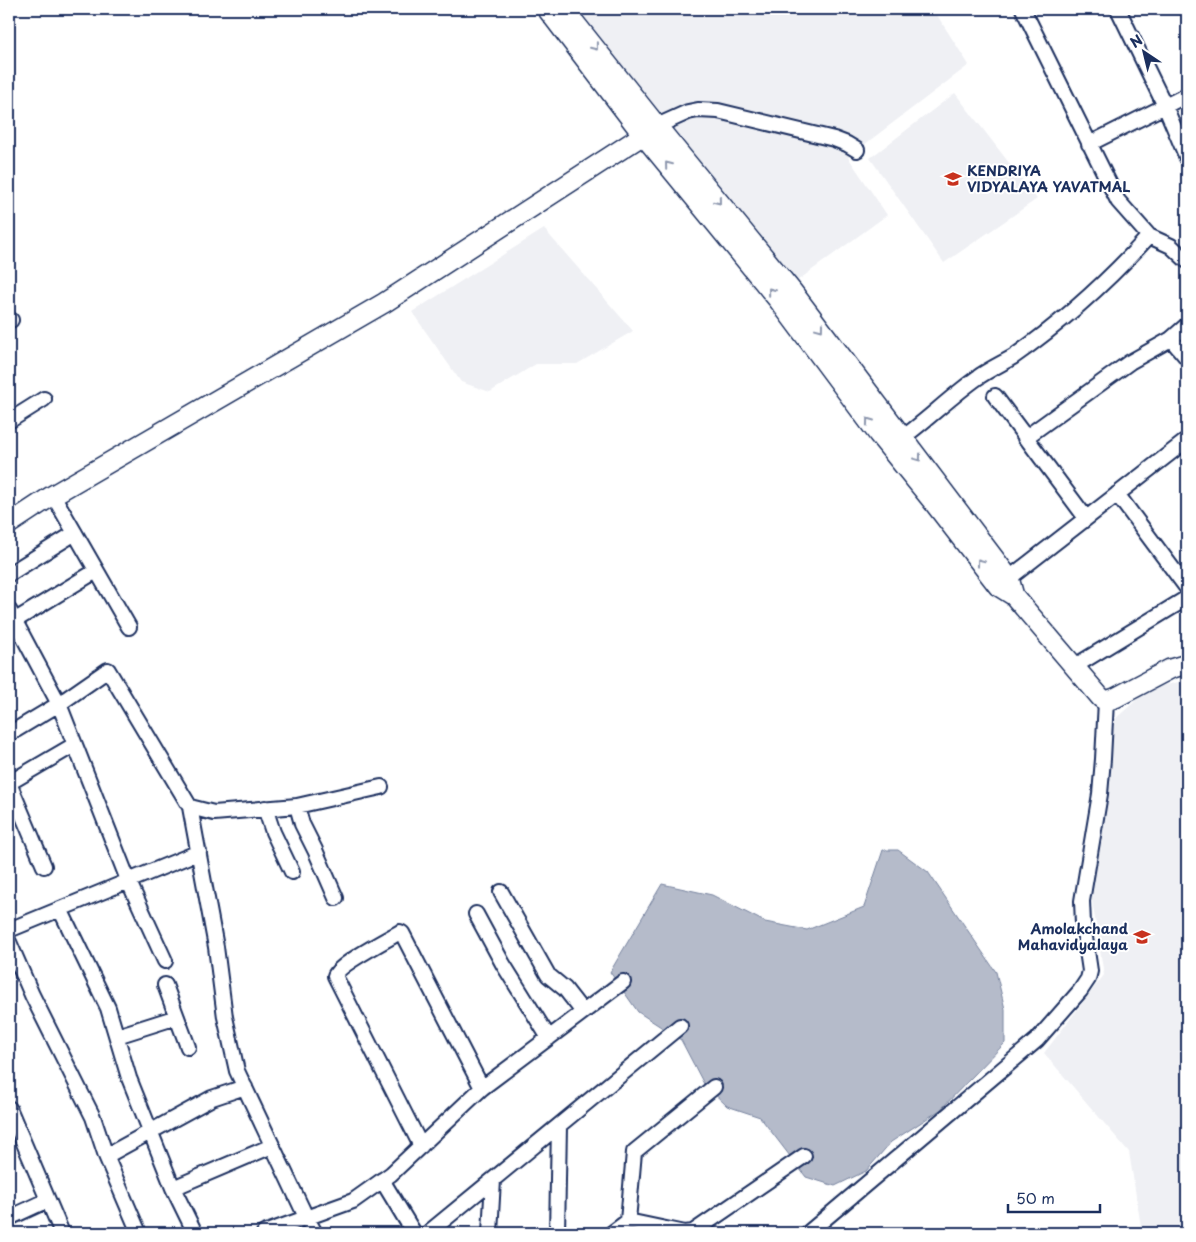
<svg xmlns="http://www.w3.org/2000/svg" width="1196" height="1242" font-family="'Playpen Sans',sans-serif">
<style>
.built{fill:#eff0f4}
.water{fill:#b5bbca;stroke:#77839f}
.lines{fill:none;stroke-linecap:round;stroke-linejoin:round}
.street-casing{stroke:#1b2f5e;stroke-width:18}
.secondary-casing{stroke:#1b2f5e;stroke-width:22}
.street{stroke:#fff;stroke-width:14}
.secondary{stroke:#fff;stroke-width:19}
.oneway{stroke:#8d97ae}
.labels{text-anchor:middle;stroke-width:4;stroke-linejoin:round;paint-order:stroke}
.poi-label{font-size:14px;font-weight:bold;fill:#1b2f5e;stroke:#fff;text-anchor:start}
</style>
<rect width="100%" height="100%" fill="#fff"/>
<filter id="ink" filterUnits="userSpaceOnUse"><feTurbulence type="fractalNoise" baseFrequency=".02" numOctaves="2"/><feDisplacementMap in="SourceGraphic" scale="10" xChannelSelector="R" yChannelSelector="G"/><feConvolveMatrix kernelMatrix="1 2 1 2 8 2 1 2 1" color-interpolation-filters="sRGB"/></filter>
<g filter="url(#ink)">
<path class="built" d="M572 9H933L969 65 848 157 887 215 797 281Z
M955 93 1037 199 944 263 870 158Z
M544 229 633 331 577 364H536L490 392 461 382 412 312Z
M1187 680V1233H1142L1129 1152 1044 1053 1104 975 1092 900 1115 719 1149 689Z"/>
<path class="water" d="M883 850H898L928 872 996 972 1005 1009V1043L940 1110 891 1142 866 1171 835 1186 806 1177 760 1117 727 1106 704 1084 681 1040 638 1012 610 972 662 884 712 895 765 922 807 930 864 907Z"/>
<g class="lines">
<g class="street-casing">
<path id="street" d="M1023 9 1118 201 1149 236 1171 246 1187 261
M1118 9 1165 106 1187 158
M657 126 688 112 698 110 718 111 834 139 847 144 857 150
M1089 144 1187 95
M9 321 11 320
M1171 339 1187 358
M995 396 1086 518
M9 421 44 399
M1025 438 1130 362 1171 339 1187 325
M897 442C925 422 949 398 977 378 988 370 1001 364 1013 357 1063 322 1108 281 1149 236
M1117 494 1187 588
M53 495 129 627
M9 574 75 533
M1003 583 1187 440
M9 610 59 704 108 670 190 807 216 947 225 1017 237 1071 306 1217 315 1233
M14 621 96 571
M1075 666 1187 598
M9 734 59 704 128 880 165 961
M9 783 44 866
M9 783 74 745
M297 806 302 824 315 850 336 898
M190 807 214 813 297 806 381 787
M265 808 273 832 292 872
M501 892 548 975 565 989 583 1012
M60 909 108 1008 129 1078 173 1188 195 1233
M476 914 503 964 549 1038
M9 930 199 852
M9 942 32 995 93 1117 106 1156 139 1233
M165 985 188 1047
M117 1036 177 1017
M9 1108 62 1233
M421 1146 335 976C338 965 388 939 400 932L402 933 482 1088
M106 1156 212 1098 245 1087
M382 1180 414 1233
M173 1188 272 1146
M9 1218 48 1200
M628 1221 685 1233 693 1232 804 1156
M264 1233 353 1201 391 1174 482 1088 623 982
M428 1233 680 1026
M490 1233 493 1180
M557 1233 559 1126
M612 1233 628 1221 634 1152 714 1087
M808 1233 1037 1040 1080 991 1088 979 1090 971 1083 924 1082 901 1100 794 1103 759 1106 701"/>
</g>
<g class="secondary-casing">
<path id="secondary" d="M547 9 643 135 779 301 878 434 934 503 998 586 1014 596 1101 698 1106 701 1115 698 1170 669 1187 664
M564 9 657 126 792 291 1009 578 1014 596
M9 524 53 495 384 303 657 126"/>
</g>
<use href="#street" class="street"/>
<use href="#secondary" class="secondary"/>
</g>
<defs><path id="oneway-chevron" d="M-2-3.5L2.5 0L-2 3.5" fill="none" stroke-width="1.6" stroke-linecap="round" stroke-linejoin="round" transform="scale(1.25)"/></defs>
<g class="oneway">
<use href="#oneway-chevron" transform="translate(595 47) rotate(52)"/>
<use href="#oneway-chevron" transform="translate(668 165) rotate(-129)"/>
<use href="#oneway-chevron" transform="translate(718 201) rotate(51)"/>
<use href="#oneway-chevron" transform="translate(771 291) rotate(-129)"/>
<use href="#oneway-chevron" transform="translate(820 328) rotate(53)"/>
<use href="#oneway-chevron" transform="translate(869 421) rotate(-126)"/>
<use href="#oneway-chevron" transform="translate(918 458) rotate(54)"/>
<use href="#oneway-chevron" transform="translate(980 562) rotate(-127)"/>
</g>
</g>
<defs>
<g id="school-bare" transform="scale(1.35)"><path d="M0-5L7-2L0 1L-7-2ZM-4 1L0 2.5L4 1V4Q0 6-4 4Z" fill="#c8321e" stroke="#fff" stroke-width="2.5" paint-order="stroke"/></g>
<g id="university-bare" transform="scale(1.35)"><path d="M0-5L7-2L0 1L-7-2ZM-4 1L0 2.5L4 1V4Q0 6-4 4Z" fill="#c8321e" stroke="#fff" stroke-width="2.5" paint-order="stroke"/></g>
</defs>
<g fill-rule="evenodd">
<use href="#school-bare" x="953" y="179"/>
<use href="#university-bare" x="1142" y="937"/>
</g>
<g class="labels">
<g class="poi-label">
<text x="967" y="176">KENDRIYA<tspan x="967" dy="16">VIDYALAYA YAVATMAL</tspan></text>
<text x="1128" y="934" text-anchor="end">Amolakchand<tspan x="1128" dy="16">Mahavidyalaya</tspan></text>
</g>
</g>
<rect width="1196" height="1242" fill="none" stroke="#fff" stroke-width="30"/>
<rect x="15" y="15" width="1166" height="1212" fill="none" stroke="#1b2f5e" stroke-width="2" filter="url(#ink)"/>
<g transform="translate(1144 52) rotate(325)" stroke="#ffffff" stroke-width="4" paint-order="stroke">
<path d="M0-4L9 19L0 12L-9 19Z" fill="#1b2f5e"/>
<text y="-8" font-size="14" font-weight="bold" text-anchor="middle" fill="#1b2f5e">N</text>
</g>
<path d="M1008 1204v8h92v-8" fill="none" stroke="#1b2f5e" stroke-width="2.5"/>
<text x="1016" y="1204" font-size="15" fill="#1b2f5e" stroke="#ffffff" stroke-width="4" paint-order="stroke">50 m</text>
</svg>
